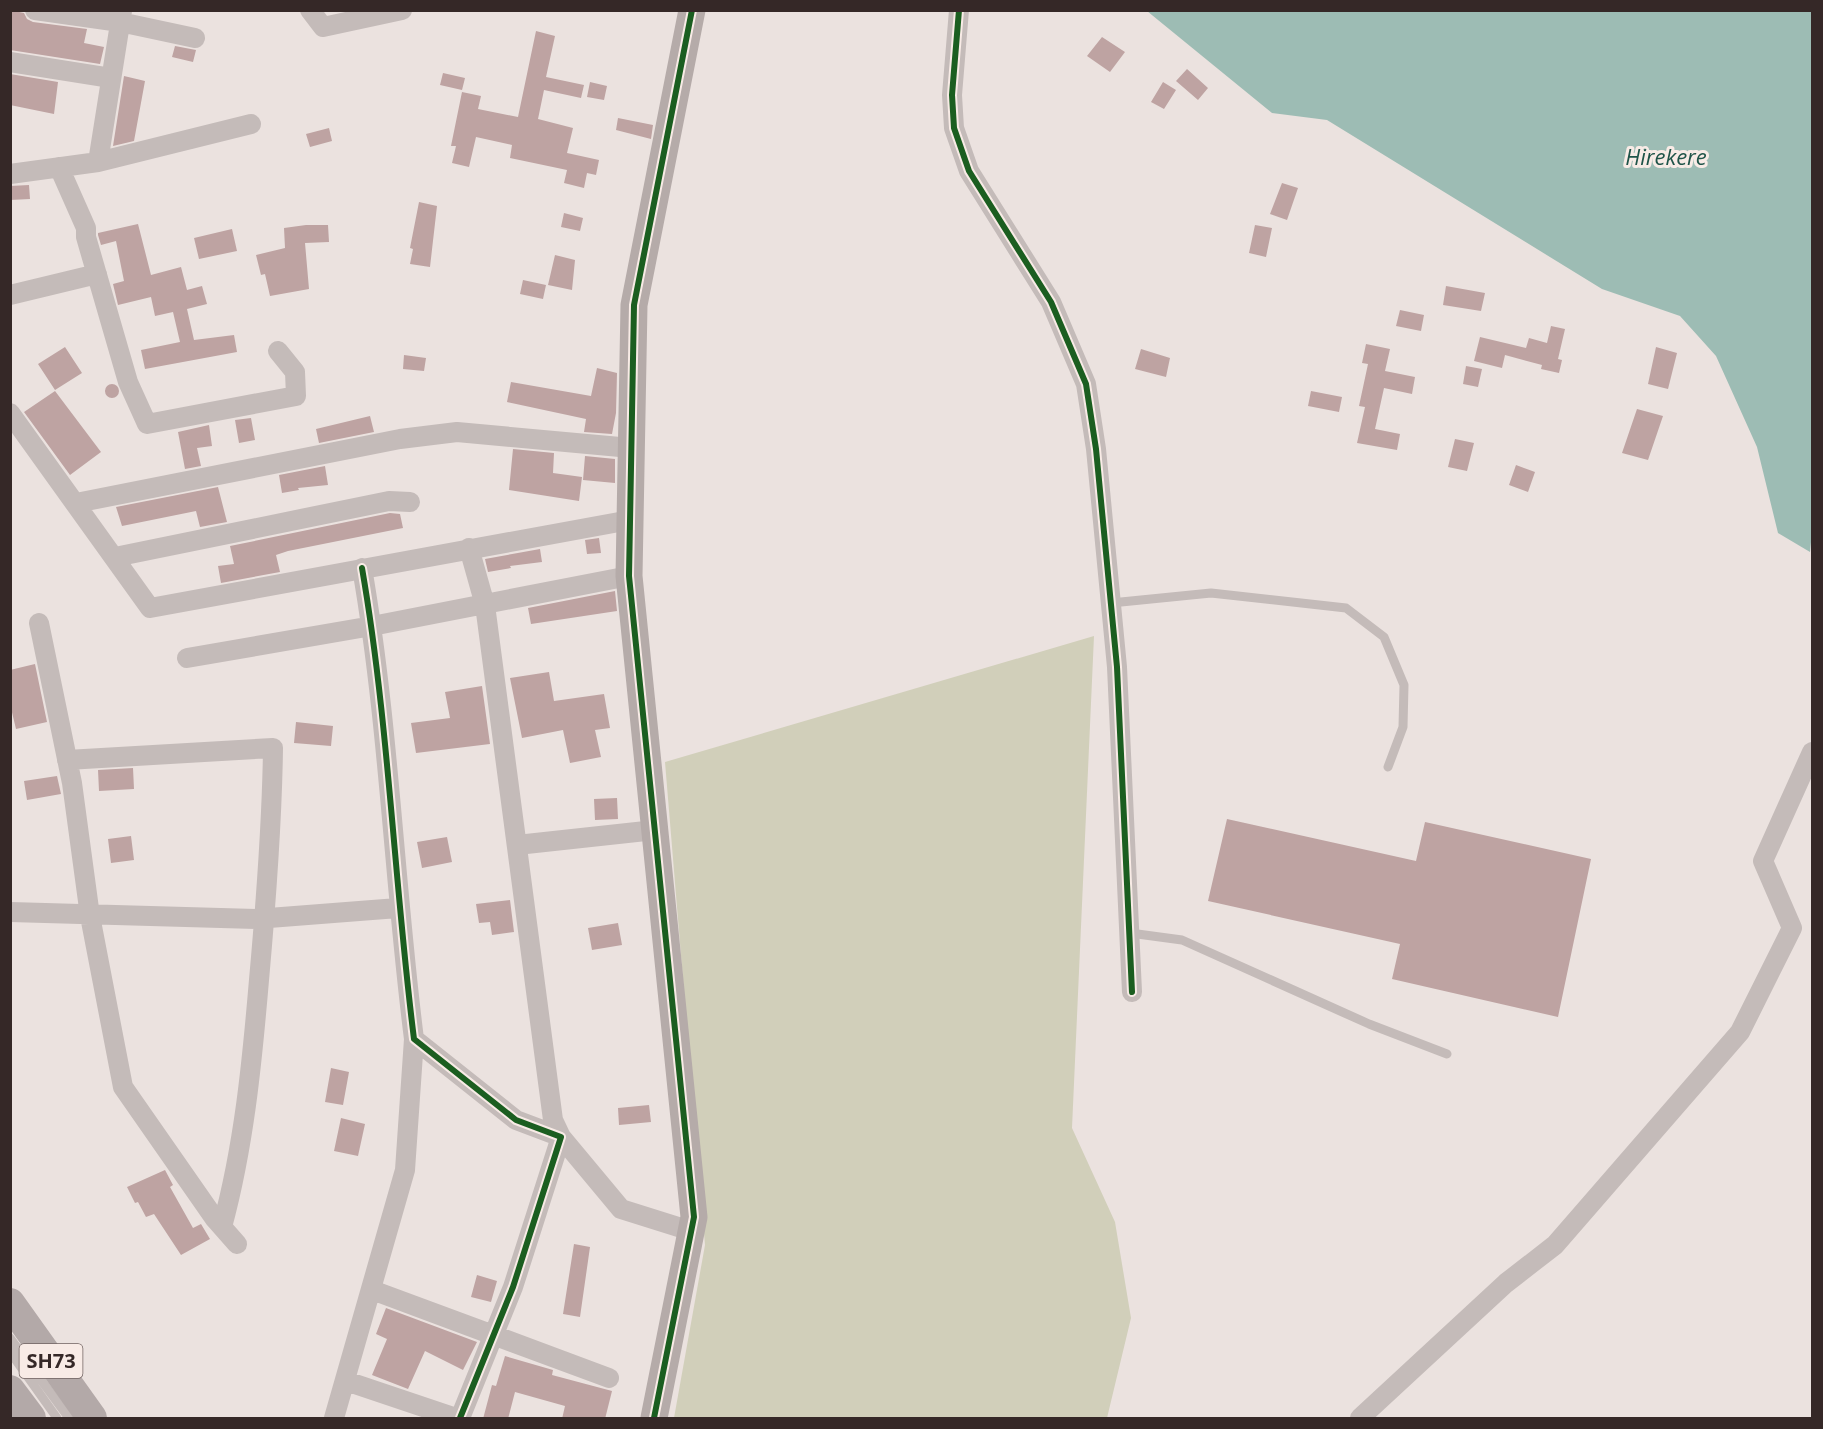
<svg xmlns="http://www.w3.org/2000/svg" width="1823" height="1429" font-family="'Open Sans',sans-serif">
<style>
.green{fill:#d1cfba}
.water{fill:#9dbcb4}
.building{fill:#bea3a2}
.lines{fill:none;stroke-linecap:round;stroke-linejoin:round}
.lane{stroke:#c4bbb9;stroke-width:9}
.street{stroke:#c4bbb9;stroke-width:20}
.secondary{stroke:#b5aba9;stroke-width:27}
.primary{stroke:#b3a9a8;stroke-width:30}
.cycleway-casing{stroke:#f8ebe6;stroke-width:10}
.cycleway{stroke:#1b5e20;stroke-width:6}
.labels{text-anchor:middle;stroke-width:6;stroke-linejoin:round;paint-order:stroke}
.shield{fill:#f8ebe6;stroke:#706260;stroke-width:1.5}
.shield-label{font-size:20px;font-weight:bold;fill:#352827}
.water-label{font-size:22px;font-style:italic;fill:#1f5449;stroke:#f8ebe6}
</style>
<rect width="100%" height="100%" fill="#ebe2df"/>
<path class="green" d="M1094 636 1072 1128 1115 1222 1131 1318 1107 1418H674L705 1245 665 762Z"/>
<path class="water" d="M1147 11H1812V532L1810 552 1778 533 1757 447 1716 356 1680 316 1602 289 1327 120 1272 113Z"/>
<path class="building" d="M10 10 24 13 27 19 33 22 87 29 84 43 104 47 100 64 10 50Z
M536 31 555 36 546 77 584 85 581 98 544 90 538 119 573 128 567 153 599 160 596 175 587 173 584 188 564 183 567 170 510 158 512 145 476 137 469 167 452 163 456 146H451L462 92 481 96 478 109 518 117Z
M1102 37 1125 52 1110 72 1087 56Z
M175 46 196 50 193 62 172 57Z
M1187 69 1208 88 1198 100 1176 81Z
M443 73 465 78 462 90 440 85Z
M10 74 58 82 54 114 10 105Z
M124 76 145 81 134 141 113 146Z
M590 82 607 86 604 100 587 97Z
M1163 82 1176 90 1164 109 1151 102Z
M618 118 653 125 651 139 616 130Z
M329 128 332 141 310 147 306 134Z
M1282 183 1298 188 1287 220 1270 214Z
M29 185 30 199 10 200V186Z
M419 202 437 206 430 267 410 264 413 249 410 248Z
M564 213 583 218 580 231 561 227Z
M138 224 151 275 181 267 187 290 202 286 207 304 187 309 194 340 234 335 237 352 145 369 141 350 180 342 173 312 155 316 151 297 118 305 113 284 124 281 116 241 101 245 98 235V233Z
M306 225H328L329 242 305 243 309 289 270 296 265 274 261 275 256 255 285 248 284 228Z
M1255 225 1272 228 1266 257 1249 253Z
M232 229 237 251 199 259 194 238Z
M555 255 575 260 572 290 548 285Z
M523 280 546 285 543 299 520 294Z
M1446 286 1485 293 1481 311 1443 305Z
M1400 310 1424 315 1421 331 1396 326Z
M1551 326 1565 329 1558 359 1562 360 1559 373 1541 369 1542 365 1505 355 1502 368 1474 361 1480 337 1526 348 1529 338 1547 343Z
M1366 344 1390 349 1385 371 1415 377 1412 394 1384 388 1375 429 1400 434 1397 450 1357 443 1365 407 1359 406 1368 364 1362 363Z
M65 347 82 373 55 390 38 364Z
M1656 347 1677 353 1668 389 1648 384Z
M1141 349 1170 358 1166 377 1135 369Z
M404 355 426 358 424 371 403 369Z
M1466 366 1482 369 1478 387 1463 384Z
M597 368 617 373 616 413 612 434 584 432 586 419 507 402 511 382 591 396Z
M105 391a7 7 0 1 1 14 0a7 7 0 1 1-14 0Z
M55 391 101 452 70 475 24 412Z
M1311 391 1342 397 1339 412 1308 406Z
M1637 409 1663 416 1648 460 1622 453Z
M370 416 374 432 319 443 316 429Z
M251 418 255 440 239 443 235 420Z
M209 425 212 446 197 448 201 466 185 469 178 432Z
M1455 439 1474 443 1467 471 1448 467Z
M513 449 554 453 553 473 582 477 579 501 509 490Z
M585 456 615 459V483L583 480Z
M1516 465 1535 472 1528 492 1509 485Z
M325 466 328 485 298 488 299 490 282 493 279 475Z
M218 487 227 522 200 527 196 511 122 526 116 507Z
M390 513 400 514 403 528 288 551 276 555 280 572 221 583 218 566 234 564 230 546Z
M599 538 601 553 587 554 585 540Z
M540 549 542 562 510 566 511 568 488 572 485 559Z
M615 591 617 611 531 624 528 608Z
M35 664 47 722 16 729 10 704V670Z
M549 672 554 701 604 694 610 728 595 730 601 757 570 763 563 730 522 738 510 678Z
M482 686 490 744 416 753 411 723 450 718 445 692Z
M296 722 333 726 331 746 294 743Z
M133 768 134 789 99 791 98 770Z
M57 776 61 794 27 800 24 781Z
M617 798 618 819 595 820 594 799Z
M1227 819 1416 861 1425 822 1591 859 1558 1017 1392 979 1400 944 1208 901Z
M131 836 134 860 111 863 108 839Z
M447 837 452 862 422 868 417 842Z
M510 900 514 932 492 935 490 922 479 923 476 904Z
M618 923 622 945 592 950 588 928Z
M331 1068 349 1072 343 1105 325 1102Z
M649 1105 651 1122 619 1125 618 1108Z
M341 1118 365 1124 358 1156 334 1151Z
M165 1170 173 1185 170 1187 193 1228 201 1224 210 1239 181 1255 154 1214 146 1217 138 1202 135 1203 127 1187Z
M574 1244 590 1247 580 1317 563 1314Z
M477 1275 497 1281 491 1302 471 1297Z
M386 1308 477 1342 463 1370 425 1351 408 1389 372 1375 387 1339 376 1334Z
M505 1356 553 1370 552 1375 612 1391 605 1419H562L565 1406 515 1392 508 1419H483L492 1385 496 1386Z"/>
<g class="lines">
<path class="lane" d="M1111 603 1211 593 1346 608 1384 637 1404 685 1403 727 1388 767
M1130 933 1182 940 1369 1024 1447 1054
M10 1338 69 1418
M10 1352 57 1418"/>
<path class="street" d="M35 10 120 22 195 38
M310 10 323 27 402 10
M959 10 952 95 954 128 969 171 1051 302 1086 384 1096 449 1117 667 1132 992
M10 62 111 78
M98 162 122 11
M59 167 86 228V237L128 382 147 424 296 396 295 372 278 351
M10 174 98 162 251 124
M10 295 97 274
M10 413 150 608 630 520
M76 503 400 439 457 432 631 448
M469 548 485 605 553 1120 561 1137 621 1209 691 1231
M115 557 389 501 410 502
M362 568C389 724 394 882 414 1039L516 1120 561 1137 513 1287 460 1418
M39 623 72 783 90 916 123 1087 215 1219 237 1244
M187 658 372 626 629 576
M67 760 273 748C272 825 266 902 259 980 252 1063 244 1146 222 1227
M517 845 655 830
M10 912 256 919 398 908
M372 1290 609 1378
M346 1381 456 1418
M334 1418 405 1170 414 1039
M1360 1418 1506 1283 1555 1245 1740 1032 1792 928 1763 861 1812 752"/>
<path class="secondary" d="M654 1418 694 1217 629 576 634 305 692 10"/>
<path class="primary" d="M10 1303 92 1418
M10 1390 31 1418"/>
<g class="cycleway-casing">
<path id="cycleway" d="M959 10 952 95 954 128 969 171 1051 302 1086 384 1096 449 1117 667 1132 992
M362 568C389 724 394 882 414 1039L516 1120 561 1137 513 1287 460 1418
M654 1418 694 1217 629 576 634 305 692 10"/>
</g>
<use href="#cycleway" class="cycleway"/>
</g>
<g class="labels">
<rect class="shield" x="19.5" y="1344" width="63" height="34" rx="4.5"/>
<g class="shield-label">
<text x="51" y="1368">SH73</text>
</g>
<g class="water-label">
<text x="1666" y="165">Hirekere</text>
</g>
</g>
<rect width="1823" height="1429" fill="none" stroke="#352827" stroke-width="24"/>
</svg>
